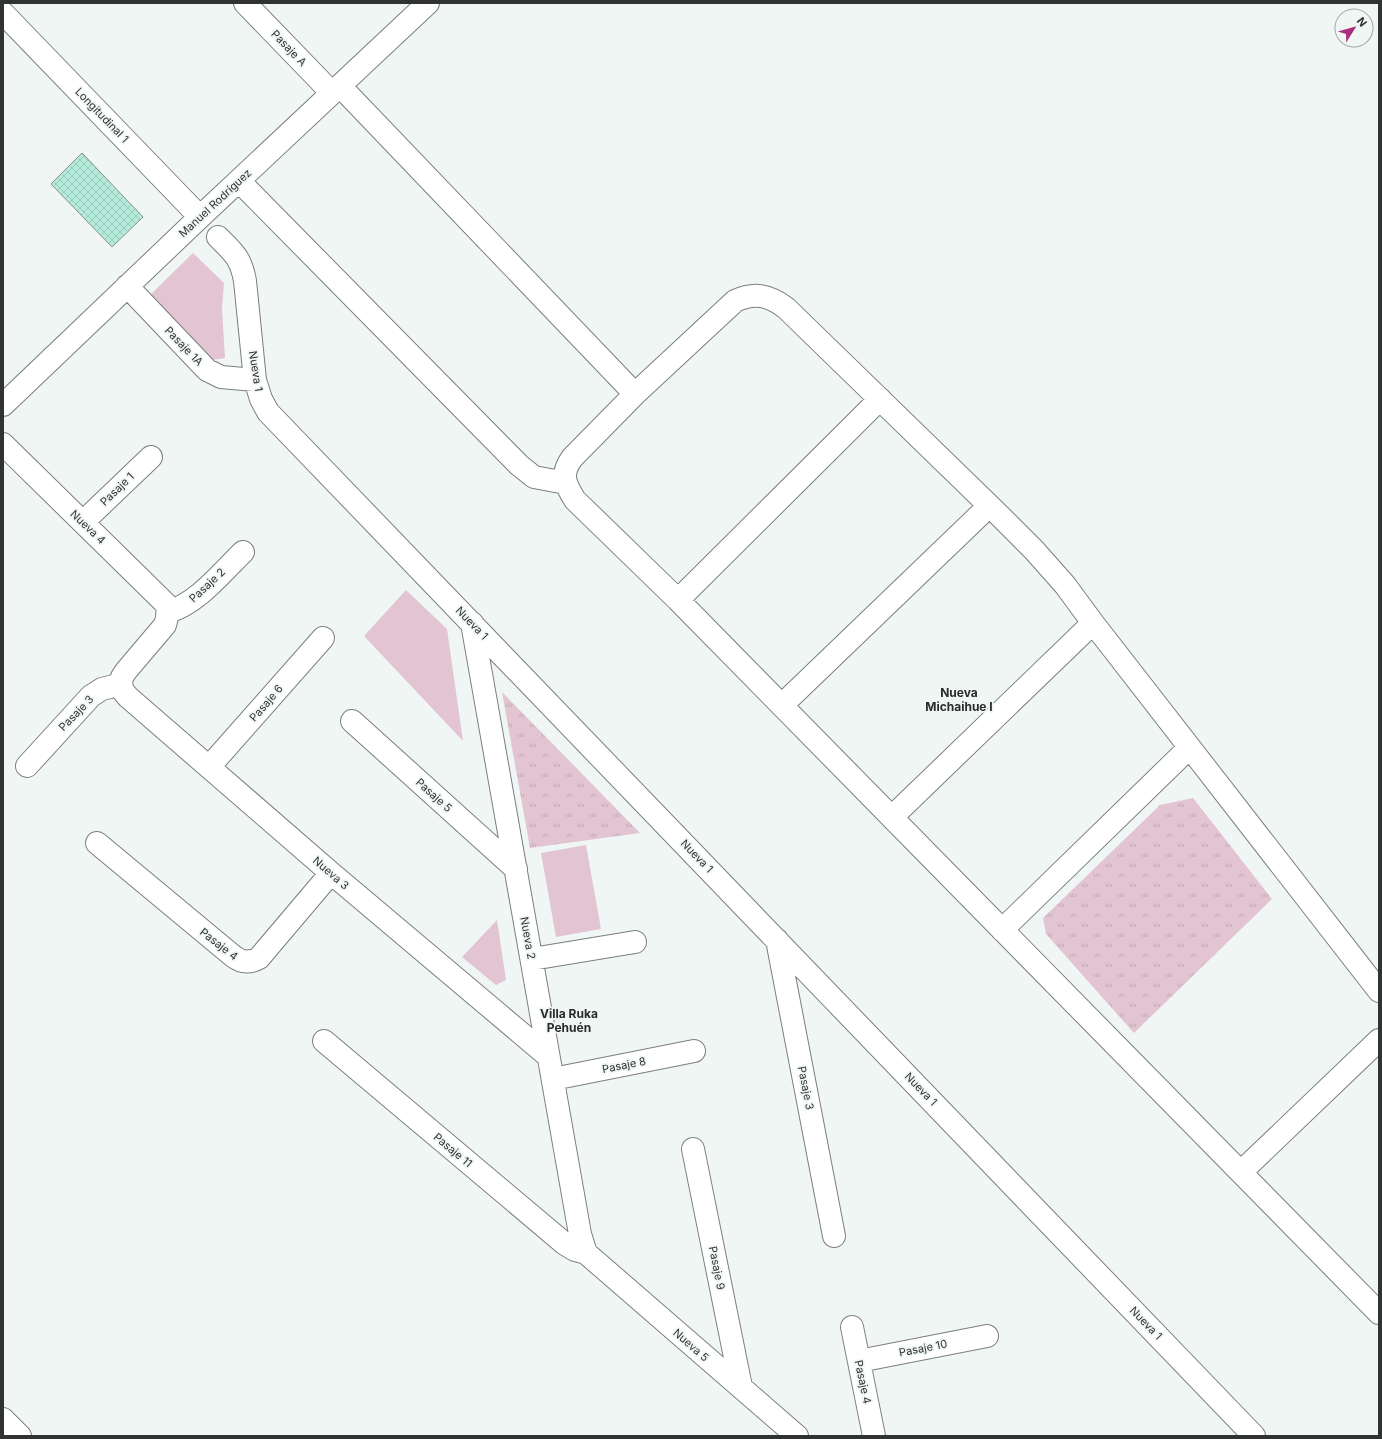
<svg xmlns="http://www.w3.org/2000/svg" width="1382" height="1439" font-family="Inter,sans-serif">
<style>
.grass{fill:#e2c4d3}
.park{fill:url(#park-tufts)}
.building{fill:url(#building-cross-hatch);stroke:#8a8f8d}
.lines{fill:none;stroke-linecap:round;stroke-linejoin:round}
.minor-casing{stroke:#7b7f7e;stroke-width:24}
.minor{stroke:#fff;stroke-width:22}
.labels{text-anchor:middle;stroke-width:3.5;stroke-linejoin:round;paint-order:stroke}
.street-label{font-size:11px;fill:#313333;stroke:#f0f6f4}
.neighbourhood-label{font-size:12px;font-weight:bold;fill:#282c2a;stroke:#f0f6f4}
</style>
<defs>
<pattern id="park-tufts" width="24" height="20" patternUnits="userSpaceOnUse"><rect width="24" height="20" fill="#e2c4d3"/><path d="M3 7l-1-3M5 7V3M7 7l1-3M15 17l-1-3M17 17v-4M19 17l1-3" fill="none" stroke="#c2a9b6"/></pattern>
<pattern id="building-cross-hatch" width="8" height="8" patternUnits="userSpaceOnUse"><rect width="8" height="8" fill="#b4ead9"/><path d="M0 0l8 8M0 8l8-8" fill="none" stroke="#9bc9bb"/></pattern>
</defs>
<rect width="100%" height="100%" fill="#f0f6f4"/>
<path class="grass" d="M193 253 224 283 222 309 225 358 212 360 148 297Z
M406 590 447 629 463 741 364 636Z
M586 845 601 929 556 937 541 853Z
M497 920 506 980 496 985 462 957Z"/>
<path class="park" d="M502 692 640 833 530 848Z
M1193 798 1272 899 1134 1033 1046 934 1043 918 1160 805Z"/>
<path class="building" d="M82 153 143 217 112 247 51 184Z"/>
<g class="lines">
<g class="minor-casing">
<path id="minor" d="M245 3 332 93
M3 13 200 217
M340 86 635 394
M239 181 519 465 534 477 566 483
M218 237C234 253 241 258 245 281L255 380 261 399 268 412 1254 1436
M127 286 207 370 221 377 255 380
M3 405 200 217 428 3
M3 444 167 605C168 612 168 617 165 625L126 671 122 677 121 684
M83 522 151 457
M678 600 880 399
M168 612C198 603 221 573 243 552
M472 623 580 1234 586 1253
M121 684 123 691 128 697 331 873 548 1056
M782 705 989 506
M352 721 516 869
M27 766 91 696 102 689 121 684
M209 767 323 638
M892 817 1093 623
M97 843 233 956C242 963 250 963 259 958L331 873
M1002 930 1189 748
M777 940 834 1236
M532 959 635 942
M1379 991 1093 623 1065 585 1034 550 1000 516 786 308C769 295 755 292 735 301L635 394 572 458C560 475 565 484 575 500L678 600 1379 1313
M324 1041 565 1244 575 1250 586 1253 797 1436
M553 1079 694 1051
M693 1149 741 1387
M1241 1172 1379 1040
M852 1327 874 1436
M859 1361 987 1336
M3 1419 20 1436"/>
</g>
<use href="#minor" class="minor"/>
</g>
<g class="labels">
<g class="street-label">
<text transform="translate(289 48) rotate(46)" y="4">Pasaje A</text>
<text transform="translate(102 115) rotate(46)" y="4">Longitudinal 1</text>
<text transform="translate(215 203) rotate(-43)" y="4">Manuel Rodríguez</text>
<text transform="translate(184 346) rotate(46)" y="4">Pasaje 1A</text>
<text transform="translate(256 371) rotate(81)" y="4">Nueva 1</text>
<text transform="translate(117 489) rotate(-44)" y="4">Pasaje 1</text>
<text transform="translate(88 527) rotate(44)" y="4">Nueva 4</text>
<text transform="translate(207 585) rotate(-43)" y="4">Pasaje 2</text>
<text transform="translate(472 623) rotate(46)" y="4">Nueva 1</text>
<text transform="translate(266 703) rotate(-49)" y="4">Pasaje 6</text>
<text transform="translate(76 713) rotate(-46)" y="4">Pasaje 3</text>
<text transform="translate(434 795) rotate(42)" y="4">Pasaje 5</text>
<text transform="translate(697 856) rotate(46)" y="4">Nueva 1</text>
<text transform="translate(331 873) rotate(41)" y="4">Nueva 3</text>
<text transform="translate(528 938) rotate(80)" y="4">Nueva 2</text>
<text transform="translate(219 944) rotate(38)" y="4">Pasaje 4</text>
<text transform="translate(624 1065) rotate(-11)" y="4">Pasaje 8</text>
<text transform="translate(806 1088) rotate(79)" y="4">Pasaje 3</text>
<text transform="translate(921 1089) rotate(46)" y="4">Nueva 1</text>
<text transform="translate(453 1150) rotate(40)" y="4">Pasaje 11</text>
<text transform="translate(717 1268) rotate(79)" y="4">Pasaje 9</text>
<text transform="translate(1146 1323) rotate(46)" y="4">Nueva 1</text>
<text transform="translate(691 1345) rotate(41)" y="4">Nueva 5</text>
<text transform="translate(923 1348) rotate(-11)" y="4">Pasaje 10</text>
<text transform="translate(863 1382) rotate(78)" y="4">Pasaje 4</text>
</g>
<g class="neighbourhood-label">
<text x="959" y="697">Nueva<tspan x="959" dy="14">Michaihue I</tspan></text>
<text x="569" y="1018">Villa Ruka<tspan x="569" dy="14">Pehuén</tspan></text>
</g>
</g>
<rect width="1382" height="1439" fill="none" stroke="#313333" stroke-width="8"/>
<g transform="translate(1354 28) rotate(53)"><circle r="19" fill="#f0f6f4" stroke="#a4a8a7"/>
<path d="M0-3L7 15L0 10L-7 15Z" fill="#ab2d7d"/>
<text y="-6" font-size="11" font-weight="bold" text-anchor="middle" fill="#313333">N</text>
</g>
</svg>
